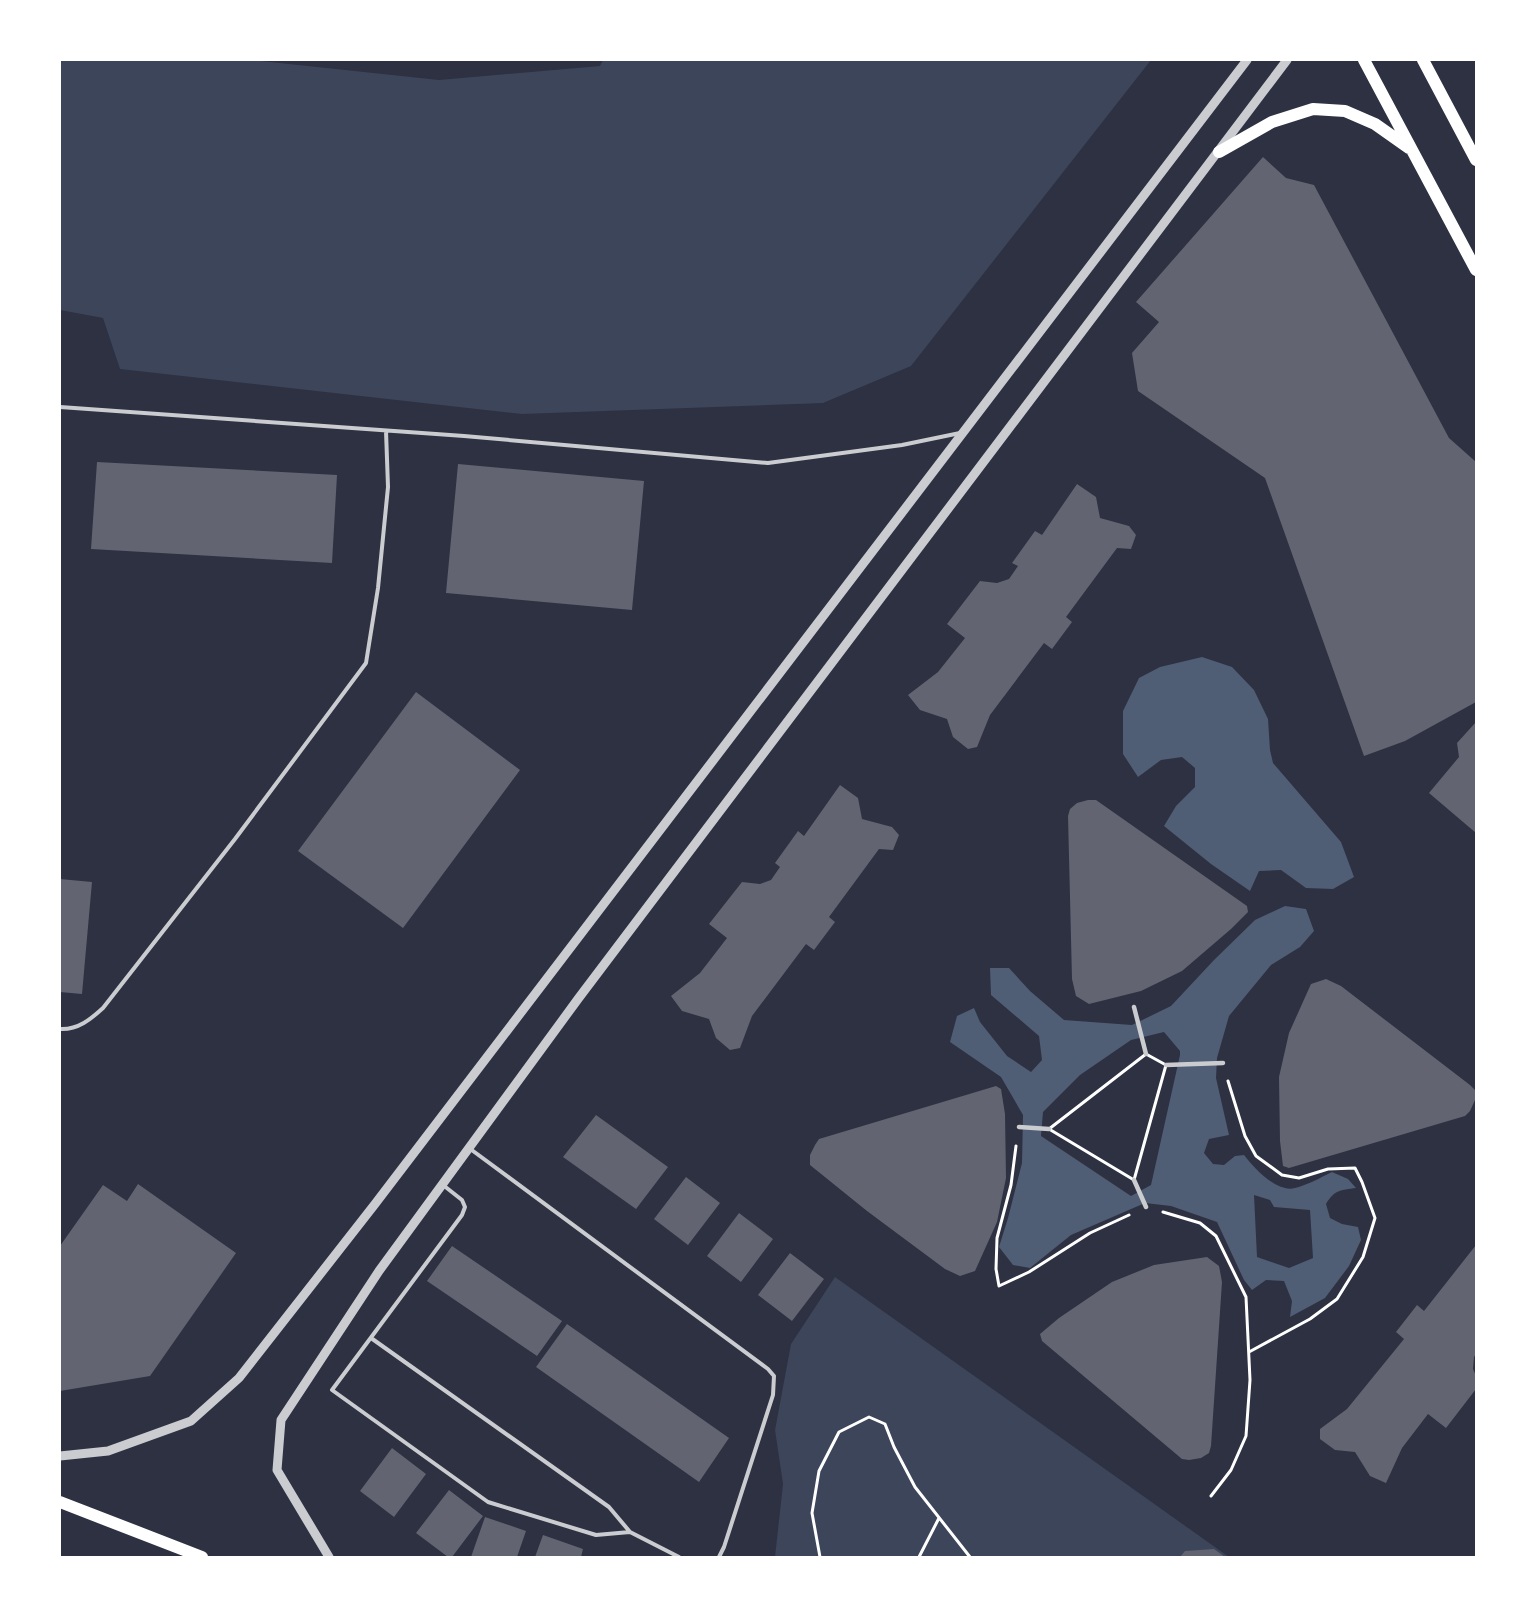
<svg xmlns="http://www.w3.org/2000/svg" width="1536" height="1617" font-family="Overpass,sans-serif">
<style>
.green{fill:#3c4559}
.water{fill:#4f5d75;fill-rule:evenodd}
.building{fill:#626471}
.lines{fill:none;stroke-linecap:round;stroke-linejoin:round}
.path{stroke:#fff;stroke-width:3}
.service{stroke:#caccd0;stroke-width:4}
.pedestrian{stroke:#caccd0;stroke-width:4.5}
.tertiary{stroke:#caccd0;stroke-width:9}
.primary{stroke:#fff;stroke-width:12}
</style>
<rect width="100%" height="100%" fill="#2d3142"/>
<path class="green" d="M60 60H252L439 80 600 66 603 60H1151L911 366 823 403 522 414 120 369 103 318 60 310Z
M835 1277 1229 1557H775L783 1484 775 1430 791 1344Z"/>
<path class="water" d="M1202 657 1232 667 1254 690 1268 719 1270 750 1273 763 1341 842 1354 877 1333 889 1306 888 1281 870 1259 871 1250 891 1211 864 1164 826 1176 806 1195 787V768L1182 757 1161 760 1138 777 1123 754V711L1139 678 1160 667Z
M1285 906 1306 909 1314 931 1300 947 1271 965 1229 1016 1217 1058 1216 1078 1229 1135 1209 1139 1204 1153 1213 1164 1224 1165 1235 1156 1244 1155C1254 1168 1277 1193 1295 1188 1307 1185 1320 1178 1332 1172L1348 1179 1356 1188C1341 1190 1334 1190 1326 1204L1330 1218 1342 1224 1358 1227 1361 1240 1349 1266 1325 1298 1290 1317 1292 1301 1284 1281 1266 1280 1252 1290 1244 1280 1217 1222 1171 1206 1145 1203 1071 1235 1030 1268 1013 1265 999 1247 1008 1218 1022 1163 1023 1115 1001 1077 950 1042 957 1016 974 1008 980 1022 1007 1056 1031 1072 1042 1060 1039 1036 991 995 990 968H1009L1030 991 1064 1020 1132 1025 1171 1006 1214 960 1255 920ZM1164 1032 1180 1051V1055L1151 1185 1131 1196 1041 1136 1043 1112 1080 1075 1131 1040ZM1254 1195 1270 1200 1274 1207 1310 1210 1313 1258 1289 1268 1257 1257Z"/>
<path class="building" d="M1263 157 1286 178 1314 185 1449 438 1476 462V702L1405 741 1364 756 1265 478 1138 391 1132 353 1159 322 1136 302Z
M97 462 337 475 332 563 91 549Z
M458 464 644 481 632 610 446 593Z
M1077 484 1096 497 1100 518 1129 526 1136 535 1131 549 1117 548 1066 617 1072 622 1052 649 1044 643 990 715 977 747 968 749 953 737 947 719 920 710 908 695 938 672 965 638 947 624 980 581 997 583 1009 579 1018 566 1012 563 1035 531 1042 535Z
M416 692 520 770 403 928 298 851Z
M1476 722V833L1429 793 1459 757 1457 743Z
M840 785 858 798 862 819 892 827 899 835 893 850 879 849 829 917 835 922 814 950 806 944 752 1016 740 1048 730 1050 716 1038 709 1019 682 1011 671 996 700 973 727 938 709 924 742 882 760 884 771 880 780 867 775 863 798 831 804 836Z
M1088 800H1096L1247 906 1248 912 1231 929 1182 971 1141 991 1089 1004 1076 996 1072 979 1068 816 1070 809 1077 803Z
M60 879 92 882 82 994 60 992Z
M1326 979 1341 986 1470 1085 1475 1090V1100L1470 1111 1465 1116 1289 1168 1283 1166 1280 1141 1279 1077 1289 1033 1311 984Z
M996 1086 1001 1089 1005 1114 1006 1178 997 1222 975 1271 960 1276 945 1269 867 1211 810 1165V1155L815 1145 819 1139Z
M596 1115 668 1167 636 1209 563 1157Z
M686 1177 720 1203 688 1245 654 1219Z
M138 1184 236 1253 150 1376 60 1391V1246L103 1185 127 1201Z
M739 1213 773 1239 741 1282 707 1256Z
M1476 1245V1354L1474 1357 1473 1369 1476 1376V1389L1446 1428 1428 1414 1402 1448 1386 1483 1370 1476 1355 1452 1335 1450 1320 1439V1429L1347 1409 1404 1339 1396 1332 1417 1305 1424 1311Z
M452 1246 562 1321 537 1356 427 1281Z
M790 1253 824 1279 792 1321 758 1295Z
M1207 1257 1219 1266 1222 1282 1211 1446 1209 1453 1201 1458 1189 1460 1182 1459 1042 1341 1040 1334 1059 1318 1112 1282 1154 1265Z
M567 1324 729 1438 699 1482 536 1367Z
M392 1448 426 1474 394 1517 360 1491Z
M449 1490 483 1516 452 1557H448L416 1533Z
M485 1517 526 1531 517 1557H471Z
M543 1535 583 1549 581 1557H535Z
M1214 1549 1225 1557H1180L1185 1551Z"/>
<g class="lines">
<path class="path" d="M1146 1054 1166 1065 1134 1180 1049 1129Z
M1228 1081 1245 1136 1256 1156 1282 1175 1299 1178 1328 1169 1355 1168 1362 1182 1375 1218 1363 1257 1337 1299 1310 1319 1249 1352
M1016 1146 1011 1185 997 1238 996 1269 999 1286 1029 1272 1090 1233 1129 1215
M1163 1212 1200 1223 1216 1236 1246 1297 1250 1380 1246 1436 1231 1470 1211 1496
M820 1557 812 1513 819 1471 839 1432 869 1417 885 1424 894 1447 915 1487 970 1557
M919 1557 939 1518"/>
<path class="service" d="M60 407 464 436 768 463 902 445 960 433
M60 1029C78 1030 91 1019 103 1008L235 839 366 663 378 588 388 487 386 431
M469 1148 768 1369 774 1376 773 1395 724 1547 719 1557
M443 1185 462 1200 465 1207 462 1215 332 1390 488 1502 596 1535 630 1532
M371 1338 609 1507 630 1532 679 1557"/>
<path class="pedestrian" d="M1134 1007 1146 1054
M1166 1065 1223 1063
M1019 1127 1049 1129
M1134 1180 1146 1207"/>
<path class="tertiary" d="M60 1456 108 1451 191 1421 239 1378 375 1204 1247 60
M329 1557 277 1470 281 1420 379 1271 578 999 1287 60"/>
<path class="primary" d="M1364 60 1476 270
M1423 60 1476 160
M1219 152 1272 122 1313 109 1345 111 1375 124 1409 148
M60 1502 202 1557"/>
</g>
<rect width="1536" height="1617" fill="none" stroke="#ffffff" stroke-width="122"/>
</svg>
